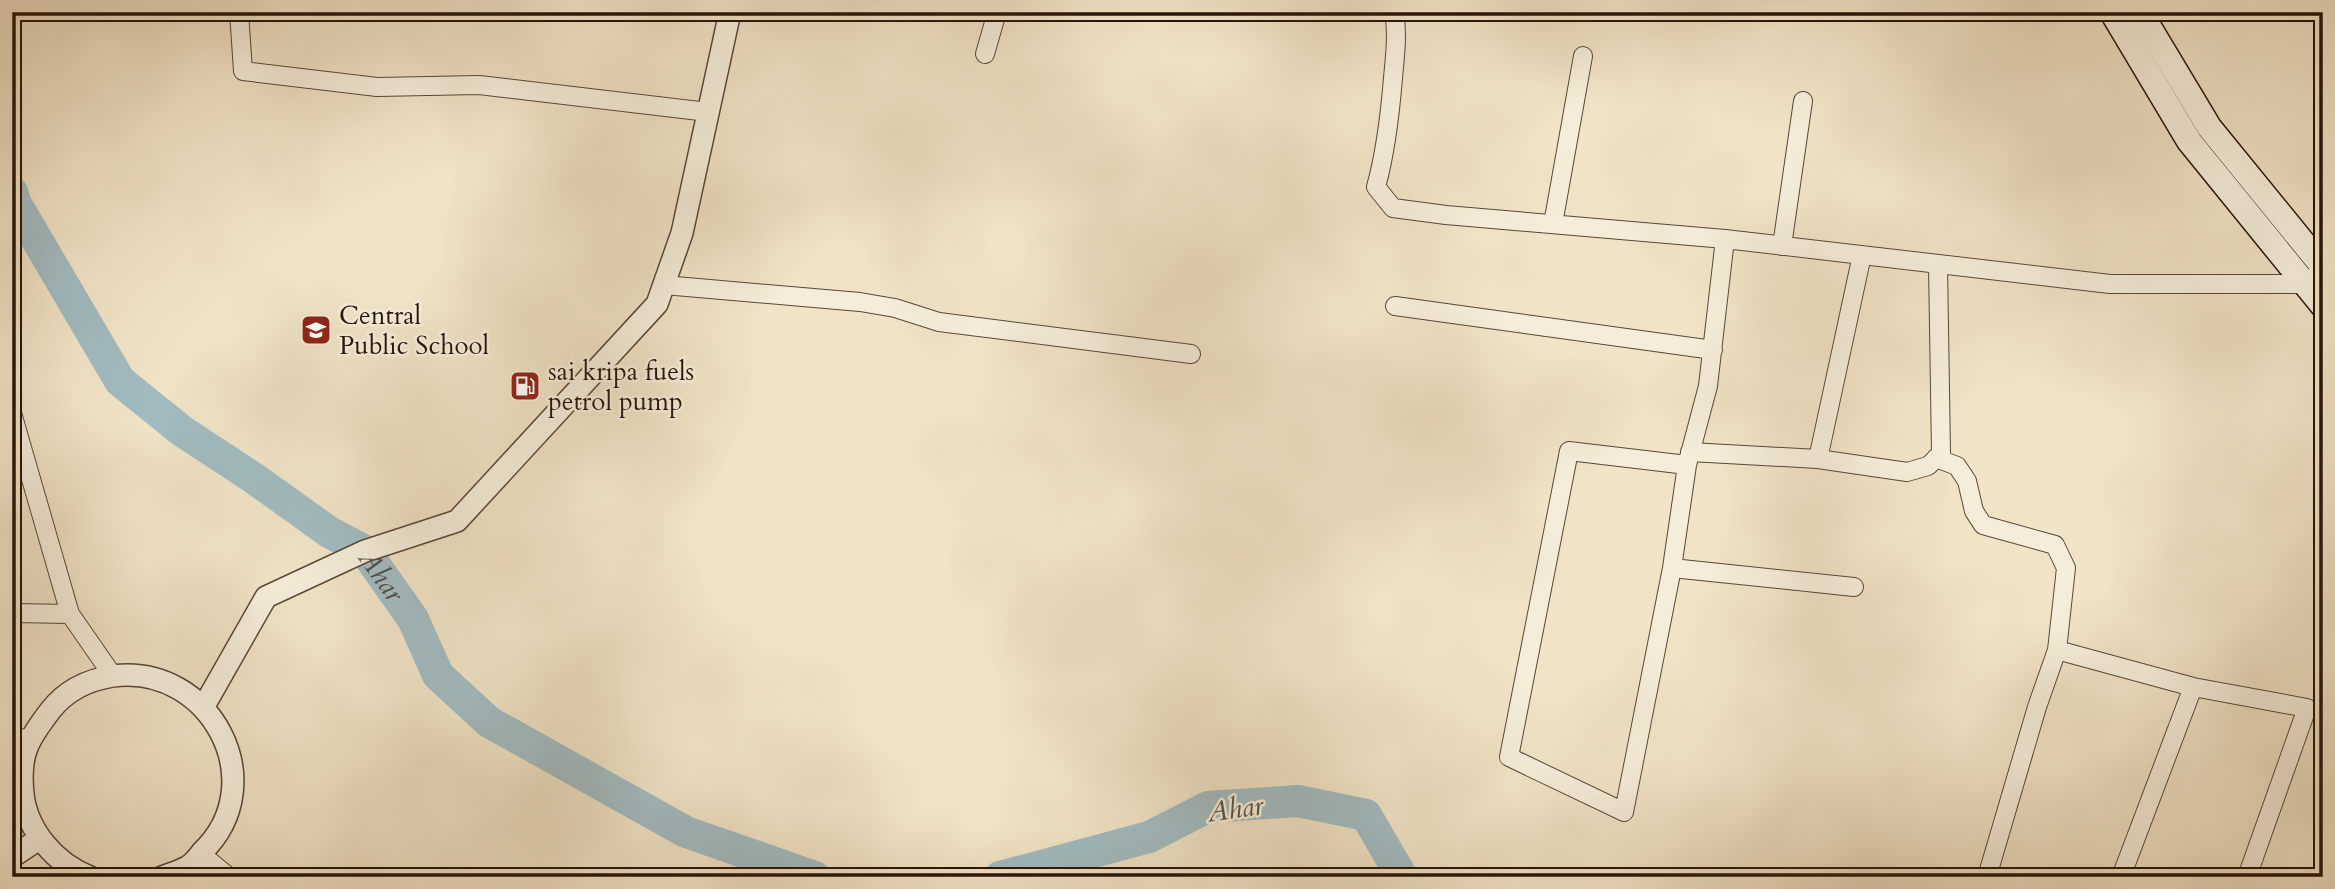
<svg xmlns="http://www.w3.org/2000/svg" width="2335" height="889" font-family="Cardo,serif">
<style>
.lines{fill:none;stroke-linecap:round;stroke-linejoin:round}
.river{stroke:#a1bbc1;stroke-width:32}
.minor-casing{stroke:#594738;stroke-width:20}
.tertiary-casing{stroke:#594738;stroke-width:24}
.secondary-casing{stroke:#271309;stroke-width:27}
.minor{stroke:#f5edda;stroke-width:18}
.tertiary{stroke:#f5edda;stroke-width:21}
.secondary{stroke:#f5edda;stroke-width:24}
.labels{text-anchor:middle;stroke-width:5;stroke-linejoin:round;paint-order:stroke}
.poi-label{font-size:26px;fill:#271309;stroke:#f5edda;text-anchor:start}
.water-label{font-size:28px;font-style:italic;fill:#524e49;stroke:#f5edda}
</style>
<rect width="100%" height="100%" fill="#f0e3c6"/>
<filter id="stains"><feTurbulence type="fractalNoise" baseFrequency=".00286" numOctaves="4"/><feColorMatrix values="0 0 0 0 .2 0 0 0 0 .09 0 0 0 0 .02 0 0 0 .5 -.17"/></filter>
<radialGradient id="worn" r=".72"><stop offset=".6" stop-color="#630" stop-opacity="0"/><stop offset="1" stop-color="#630" stop-opacity=".3"/></radialGradient>
<g class="lines">
<g class="river">
<path id="s1" d="M12 192 16 204 120 381 182 431 255 479 329 532 365 551 413 619 438 675 489 722 686 832 815 877"/>
<path d="M1000 877 1149 837 1208 807 1298 801 1366 815 1402 877"/>
</g>
<g class="minor-casing">
<path id="minor" d="M239 12 243 71 377 87 479 85 708 112
M1394 12C1398 34 1395 56 1393 78 1390 115 1386 151 1376 187L1393 208 1446 215 1725 239
M985 54 997 12
M1553 224 1583 56
M1782 246 1803 101
M664 285 860 302 895 308 939 322 1191 354
M1395 306 1713 350
M12 413 70 614 113 676
M1690 452 1818 459 1907 472 1928 466 1941 454 1938 264
M1936 458 1957 466 1967 481 1974 511 1983 525 2055 545 2066 568 2057 650 2037 707 1987 877
M1818 459 1862 255
M1687 465 1569 451 1509 757 1624 812 1672 568 1687 465 1708 386 1725 239 2110 284H2305L2323 270
M1672 568 1854 587
M12 613 70 614
M2057 650 2193 687 2307 708 2247 877
M12 739 30 738
M201 854 229 877
M625 877H651
M2121 877 2193 687"/>
</g>
<g class="tertiary-casing">
<path id="tertiary" d="M204 706 266 597 365 551 457 521 657 304 682 233 730 12
M12 857 39 839
M90 877C56 864 27 831 23 794 19 755 27 741 50 711 66 690 87 680 113 676 210 663 274 783 202 852 198 857 193 864 187 867 180 871 170 874 162 877"/>
</g>
<g class="secondary-casing">
<path id="secondary" d="M2112 12 2189 141 2323 306
M2140 12 2209 127 2323 267"/>
</g>
<use href="#minor" class="minor"/>
<use href="#tertiary" class="tertiary"/>
<use href="#secondary" class="secondary"/>
</g>
<defs>
<g id="school-square" transform="scale(1.575)"><rect x="-9" y="-9" width="18" height="18" rx="4" fill="#8f2418" stroke="#f5edda"/><path d="M0-5L7-2L0 1L-7-2ZM-4 1L0 2.5L4 1V4Q0 6-4 4Z" fill="#fff"/></g>
<g id="fuel-square" transform="scale(1.575)"><rect x="-9" y="-9" width="18" height="18" rx="4" fill="#8f2418" stroke="#f5edda"/><path d="M-5.5-6h7V0h2V4h1.3V-2.5L3-4.5l.8-.8L6-3V5H2.5V1h-1V6h-7ZM-4.2-4.7v3.2H.2V-4.7Z" fill="#fff"/></g>
</defs>
<g fill-rule="evenodd">
<use href="#school-square" x="316" y="330"/>
<use href="#fuel-square" x="525" y="386"/>
</g>
<g class="labels">
<g class="poi-label">
<text x="339" y="324">Central<tspan x="339" dy="30">Public School</tspan></text>
<text x="548" y="380">sai kripa fuels<tspan x="548" dy="30">petrol pump</tspan></text>
</g>
<g class="water-label">
<text dy="10" stroke="none"><textPath href="#s1" startOffset="546">Ahar</textPath></text>
<text transform="translate(1235 808) rotate(-8)" y="10">Ahar</text>
</g>
</g>
<rect width="2335" height="889" fill="none" stroke="#f0e3c6" stroke-width="42"/>
<rect x="14" y="14" width="2307" height="861" fill="none" stroke="#271309" stroke-width="3.5"/>
<rect x="21" y="21" width="2293" height="847" fill="none" stroke="#271309" stroke-width="2"/>
<rect width="100%" height="100%" filter="url(#stains)"/>
<rect width="100%" height="100%" fill="url(#worn)"/>
</svg>
